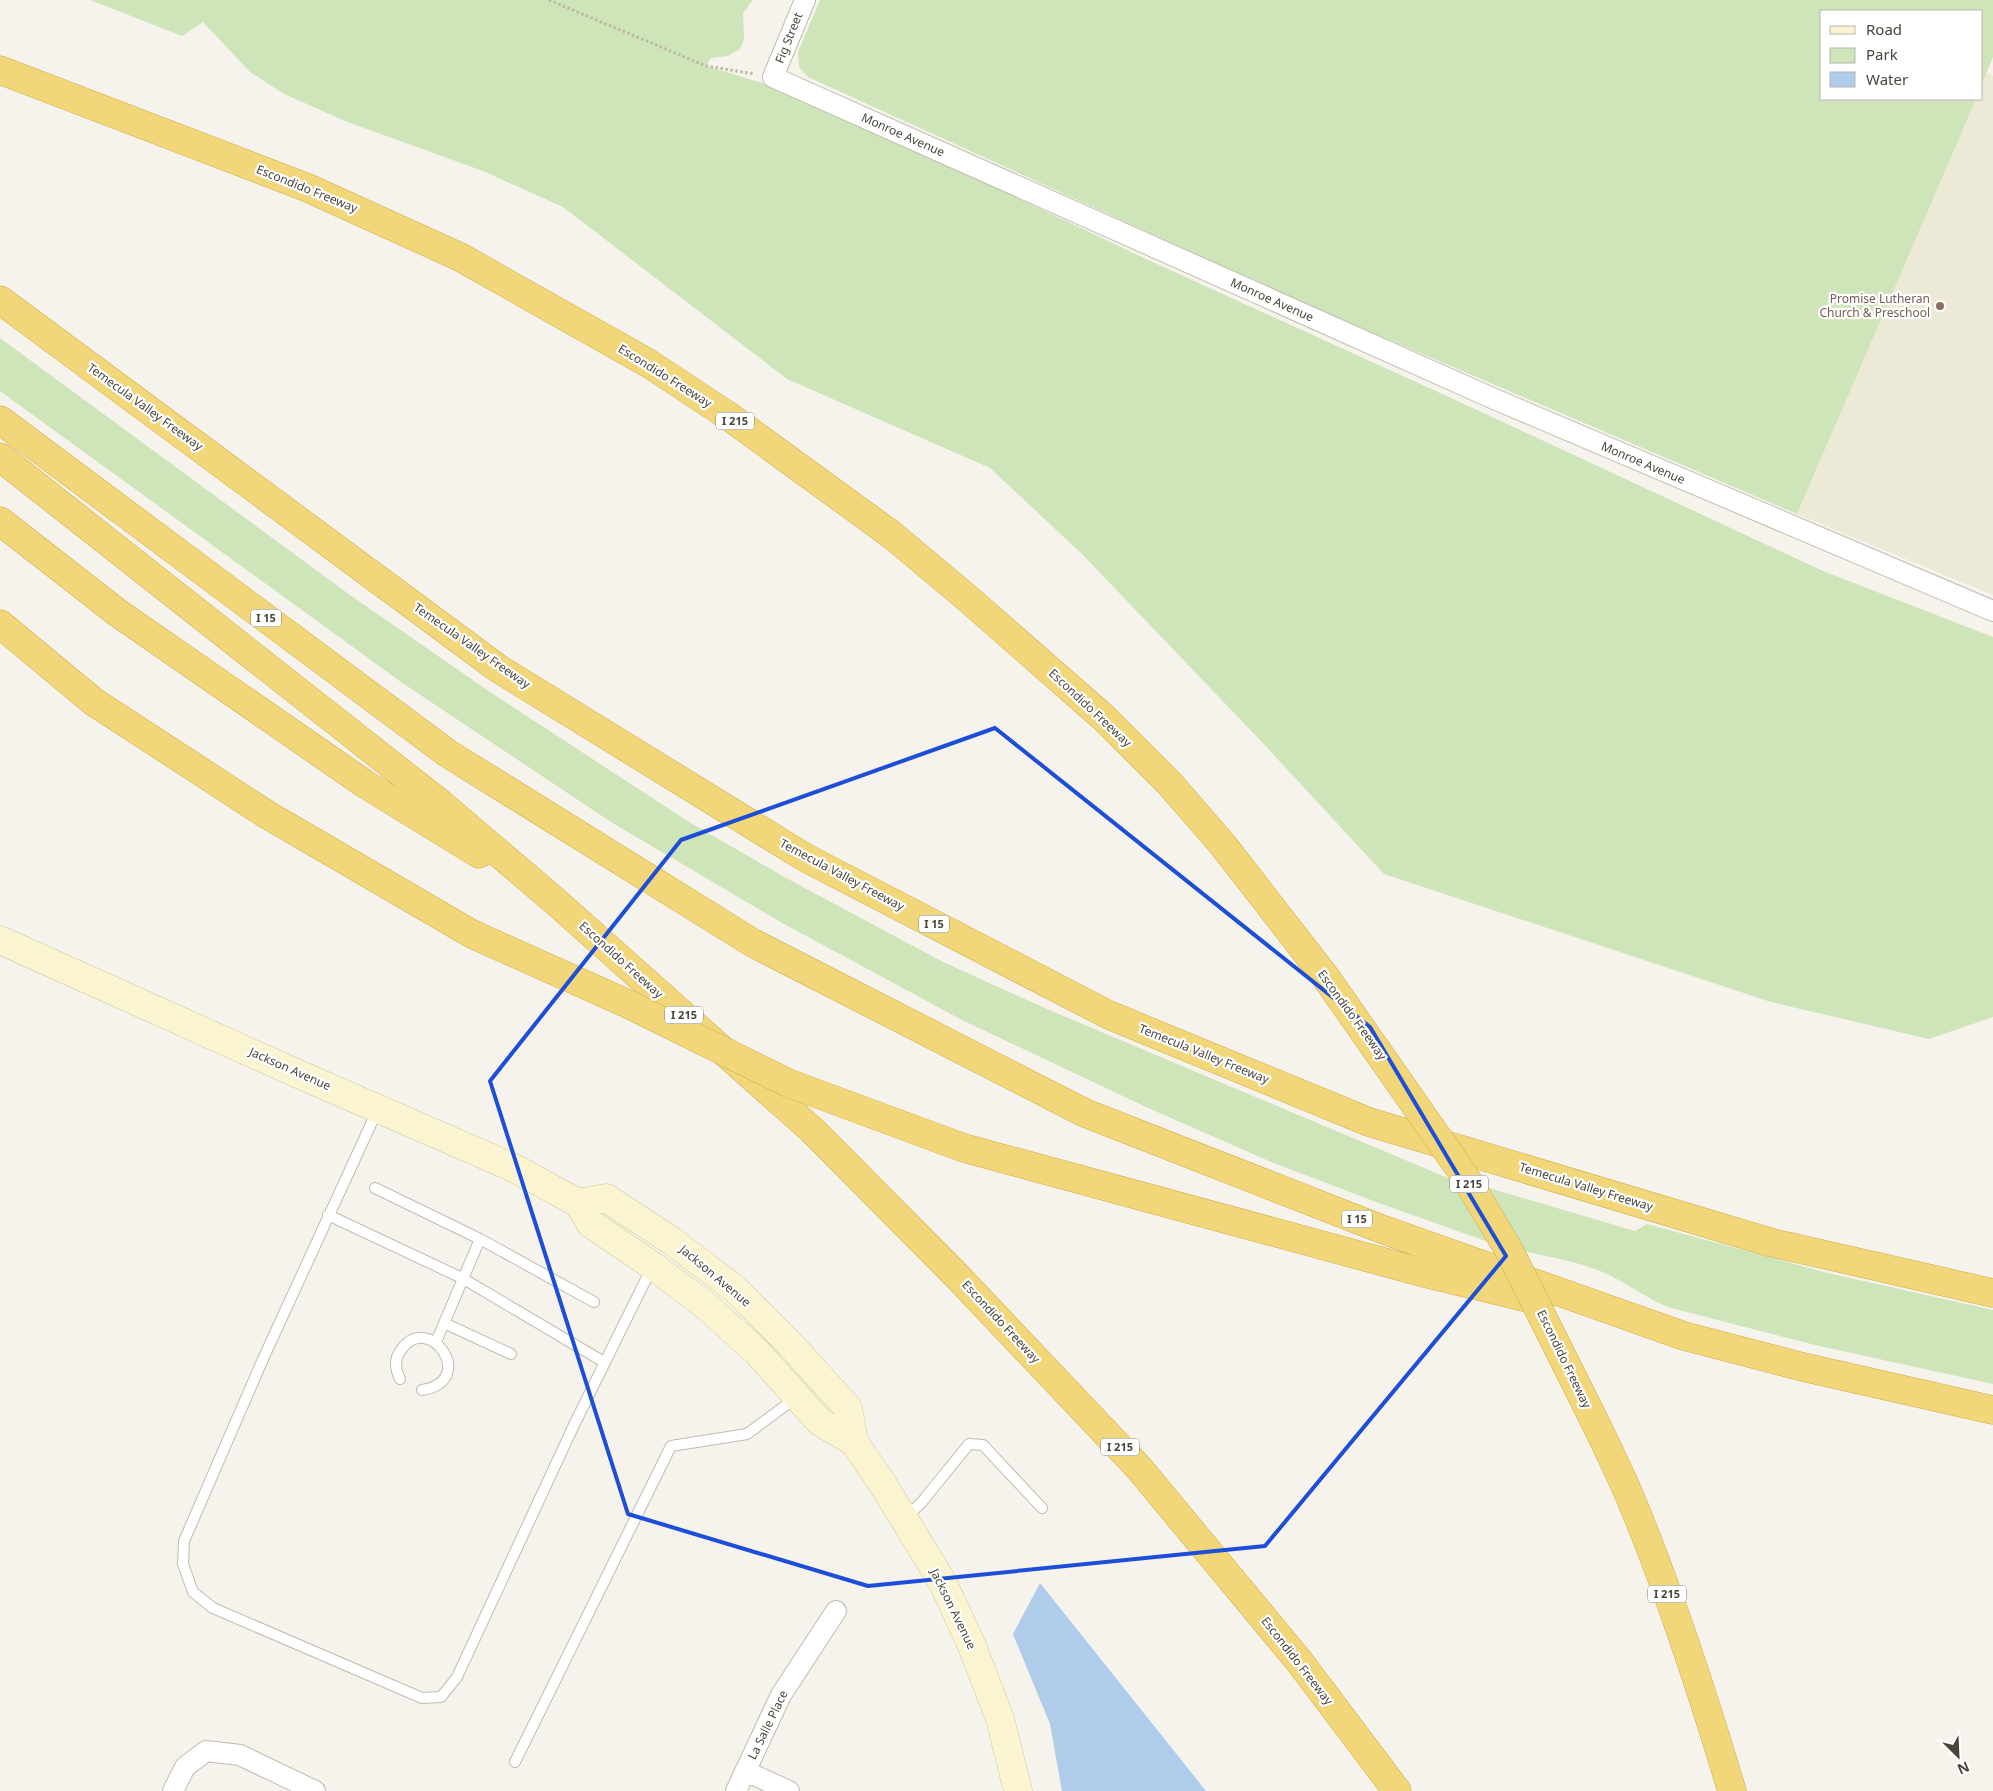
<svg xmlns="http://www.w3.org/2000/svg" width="1993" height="1791" font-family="'Noto Sans',sans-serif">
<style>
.education{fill:#ece9d7}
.green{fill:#cde5b9}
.water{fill:#afcceb}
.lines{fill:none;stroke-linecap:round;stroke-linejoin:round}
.service-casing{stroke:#c0bcaf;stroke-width:12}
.minor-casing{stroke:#c0bcaf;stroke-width:22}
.secondary-casing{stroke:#d0c9a0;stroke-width:29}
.motorway-casing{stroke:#d1ad4a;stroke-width:29}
.path{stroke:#c0b9a2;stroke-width:3;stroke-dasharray:2.5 2.5;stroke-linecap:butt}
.service{stroke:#fff;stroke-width:10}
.minor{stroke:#fff;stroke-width:20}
.secondary{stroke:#faf5d0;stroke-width:28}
.motorway{stroke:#f2d67a;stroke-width:28}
.motorway-bridge-casing{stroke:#d1ad4a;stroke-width:29;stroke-linecap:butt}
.motorway-bridge{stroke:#f2d67a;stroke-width:28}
.marked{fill:none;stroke:#1d4ed8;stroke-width:4;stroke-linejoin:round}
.education-dot{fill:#8d6e63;stroke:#fff;stroke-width:2}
.labels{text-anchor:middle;stroke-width:4.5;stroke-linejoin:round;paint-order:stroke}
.shield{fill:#fff;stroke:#807d75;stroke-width:1}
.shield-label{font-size:11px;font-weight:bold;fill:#49453a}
.street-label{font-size:12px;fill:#49453a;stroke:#fff}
.education-label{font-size:12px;fill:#785e54;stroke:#fff;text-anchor:end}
</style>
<rect width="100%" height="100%" fill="#f5f3ec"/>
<path class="education" d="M1987 73 1993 76V595L1797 514 1975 99H1982V84Z"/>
<path class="green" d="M90 0H753L743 13 744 40 740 49 728 56 711 58 706 66 762 83 832 110 1146 259 1475 409 1823 571 1993 637V1017L1929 1039 1771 1002 1384 874 1259 739 1082 554 990 468 787 379 563 207 483 171 345 121 284 94 250 72 203 22 182 36Z
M820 0H1993V57L1982 84V11H1822V99H1976L1797 514 1301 302 808 77 799 67 798 52Z
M0 338 350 595 493 694 689 822 788 879 943 962 1047 1009 1462 1184 1500 1246 1376 1202 1269 1161 1146 1107 962 1020 784 924 611 822 401 682 0 391Z
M1472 1183 1635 1231 1647 1224 1828 1273 1993 1310V1384L1815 1345 1671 1308C1649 1300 1633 1287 1613 1277 1585 1262 1547 1257 1516 1249Z"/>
<path class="water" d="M1040 1583 1202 1786 1206 1791H1062L1050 1724 1013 1634Z"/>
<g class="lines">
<g class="service-casing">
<path id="service" d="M377 1111 263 1359 184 1541 183 1564 193 1592 213 1608 422 1698 441 1697 457 1677 574 1425 652 1267
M375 1188 480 1239
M328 1215 462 1278 604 1362
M444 1323 511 1354
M436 1342 480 1239 594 1302
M400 1379C395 1369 394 1359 401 1350 429 1310 479 1381 422 1390
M905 1518 921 1503 969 1444 983 1445 1042 1508
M515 1762 671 1446 747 1434 797 1397"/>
</g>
<g class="minor-casing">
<path id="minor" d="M805 0 773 77 1492 398 1993 611
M745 1771 789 1791
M173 1791 185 1767 206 1751 240 1755 315 1791
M736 1791 781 1695 836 1611"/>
</g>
<g class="secondary-casing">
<path id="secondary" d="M0 940 296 1073 514 1168 578 1203 591 1224 653 1266 705 1305 756 1351 820 1422 854 1442 884 1486 943 1583 972 1646 1000 1719 1018 1791
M578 1203 606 1198 672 1241 735 1289 791 1345 848 1408 854 1442"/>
</g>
<g class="motorway-casing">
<path id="motorway" d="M0 70 308 188 460 257 648 363 727 415 892 535 966 597 1103 717 1170 784 1223 845 1327 979
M0 300 499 669 806 858 1109 1015 1369 1122 1769 1242 1993 1293
M0 420 447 753 753 943 1085 1113 1384 1230 1684 1336 1803 1367 1993 1410
M0 457 441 804 555 901 812 1130 957 1276 1139 1468 1299 1661 1397 1791
M0 521 118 613 365 784 479 854
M0 624 94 702 266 814 472 934
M964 1148 1428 1274 1540 1301
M1586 1404C1600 1432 1614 1461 1627 1490 1668 1586 1702 1691 1732 1791"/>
</g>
<path class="path" d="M549 0 706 66 755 74"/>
<use href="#service" class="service"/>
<use href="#minor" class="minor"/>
<use href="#secondary" class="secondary"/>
<use href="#motorway" class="motorway"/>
<g class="motorway-bridge-casing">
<path id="motorway-bridge" d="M472 934 628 1004 788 1083 964 1148
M1327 979 1464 1175 1510 1252 1586 1404"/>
</g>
<use href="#motorway-bridge" class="motorway-bridge"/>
</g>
<path class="marked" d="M995 728 1370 1027 1506 1256 1265 1546 868 1586 628 1514 490 1081 681 840Z"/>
<circle class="education-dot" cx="1940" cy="306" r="5"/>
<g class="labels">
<g class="shield">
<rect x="716" y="412.5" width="38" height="17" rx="4"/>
<rect x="251" y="609.5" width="30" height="17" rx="4"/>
<rect x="919" y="915.5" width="30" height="17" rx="4"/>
<rect x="665" y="1006.5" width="38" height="17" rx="4"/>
<rect x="1450" y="1175.5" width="38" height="17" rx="4"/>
<rect x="1342" y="1210.5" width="30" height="17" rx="4"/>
<rect x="1101" y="1438.5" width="38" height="17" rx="4"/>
<rect x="1648" y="1585.5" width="38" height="17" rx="4"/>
</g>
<g class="shield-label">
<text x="735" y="425">I 215</text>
<text x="266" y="622">I 15</text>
<text x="934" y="928">I 15</text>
<text x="684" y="1019">I 215</text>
<text x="1469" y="1188">I 215</text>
<text x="1357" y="1223">I 15</text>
<text x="1120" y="1451">I 215</text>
<text x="1667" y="1598">I 215</text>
</g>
<g class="street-label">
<text transform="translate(789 38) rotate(-68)" y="4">Fig Street</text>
<text transform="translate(903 135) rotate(24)" y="4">Monroe Avenue</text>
<text transform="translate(307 189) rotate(22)" y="4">Escondido Freeway</text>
<text transform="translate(1272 300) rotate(24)" y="4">Monroe Avenue</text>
<text transform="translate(665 376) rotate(32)" y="4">Escondido Freeway</text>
<text transform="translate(145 407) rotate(36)" y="4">Temecula Valley Freeway</text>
<text transform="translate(1643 463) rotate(23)" y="4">Monroe Avenue</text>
<text transform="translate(472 646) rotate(35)" y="4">Temecula Valley Freeway</text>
<text transform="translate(1090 708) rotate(43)" y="4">Escondido Freeway</text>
<text transform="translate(842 875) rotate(28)" y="4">Temecula Valley Freeway</text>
<text transform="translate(621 960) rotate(42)" y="4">Escondido Freeway</text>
<text transform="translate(1352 1015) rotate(54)" y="4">Escondido Freeway</text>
<text transform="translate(1204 1054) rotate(22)" y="4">Temecula Valley Freeway</text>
<text transform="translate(290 1069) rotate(24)" y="4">Jackson Avenue</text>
<text transform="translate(1586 1187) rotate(17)" y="4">Temecula Valley Freeway</text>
<text transform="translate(715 1276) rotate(40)" y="4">Jackson Avenue</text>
<text transform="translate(1001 1322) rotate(47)" y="4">Escondido Freeway</text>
<text transform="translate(1564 1359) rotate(64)" y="4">Escondido Freeway</text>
<text transform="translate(953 1609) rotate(64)" y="4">Jackson Avenue</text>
<text transform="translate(1297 1661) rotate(52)" y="4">Escondido Freeway</text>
<text transform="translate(768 1725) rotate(-64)" y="4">La Salle Place</text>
</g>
<g class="education-label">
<text x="1930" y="303">Promise Lutheran<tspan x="1930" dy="14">Church &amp; Preschool</tspan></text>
</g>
</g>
<rect x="1820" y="10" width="162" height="90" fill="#ffffff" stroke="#b6b5b0"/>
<rect x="1830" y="26" width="25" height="8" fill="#faf5d0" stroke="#b6b5b0"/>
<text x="1866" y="35" font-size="15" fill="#49453a">Road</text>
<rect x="1830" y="48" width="25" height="15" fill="#cde5b9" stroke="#b6b5b0"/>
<text x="1866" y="60" font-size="15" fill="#49453a">Park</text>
<rect x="1830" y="72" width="25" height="15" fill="#afcceb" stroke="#b6b5b0"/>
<text x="1866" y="85" font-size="15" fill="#49453a">Water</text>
<g transform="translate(1958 1756) rotate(156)" stroke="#ffffff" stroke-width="4" paint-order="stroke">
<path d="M0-4L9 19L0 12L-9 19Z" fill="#49453a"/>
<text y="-8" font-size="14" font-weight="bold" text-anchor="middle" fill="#49453a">N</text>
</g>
</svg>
